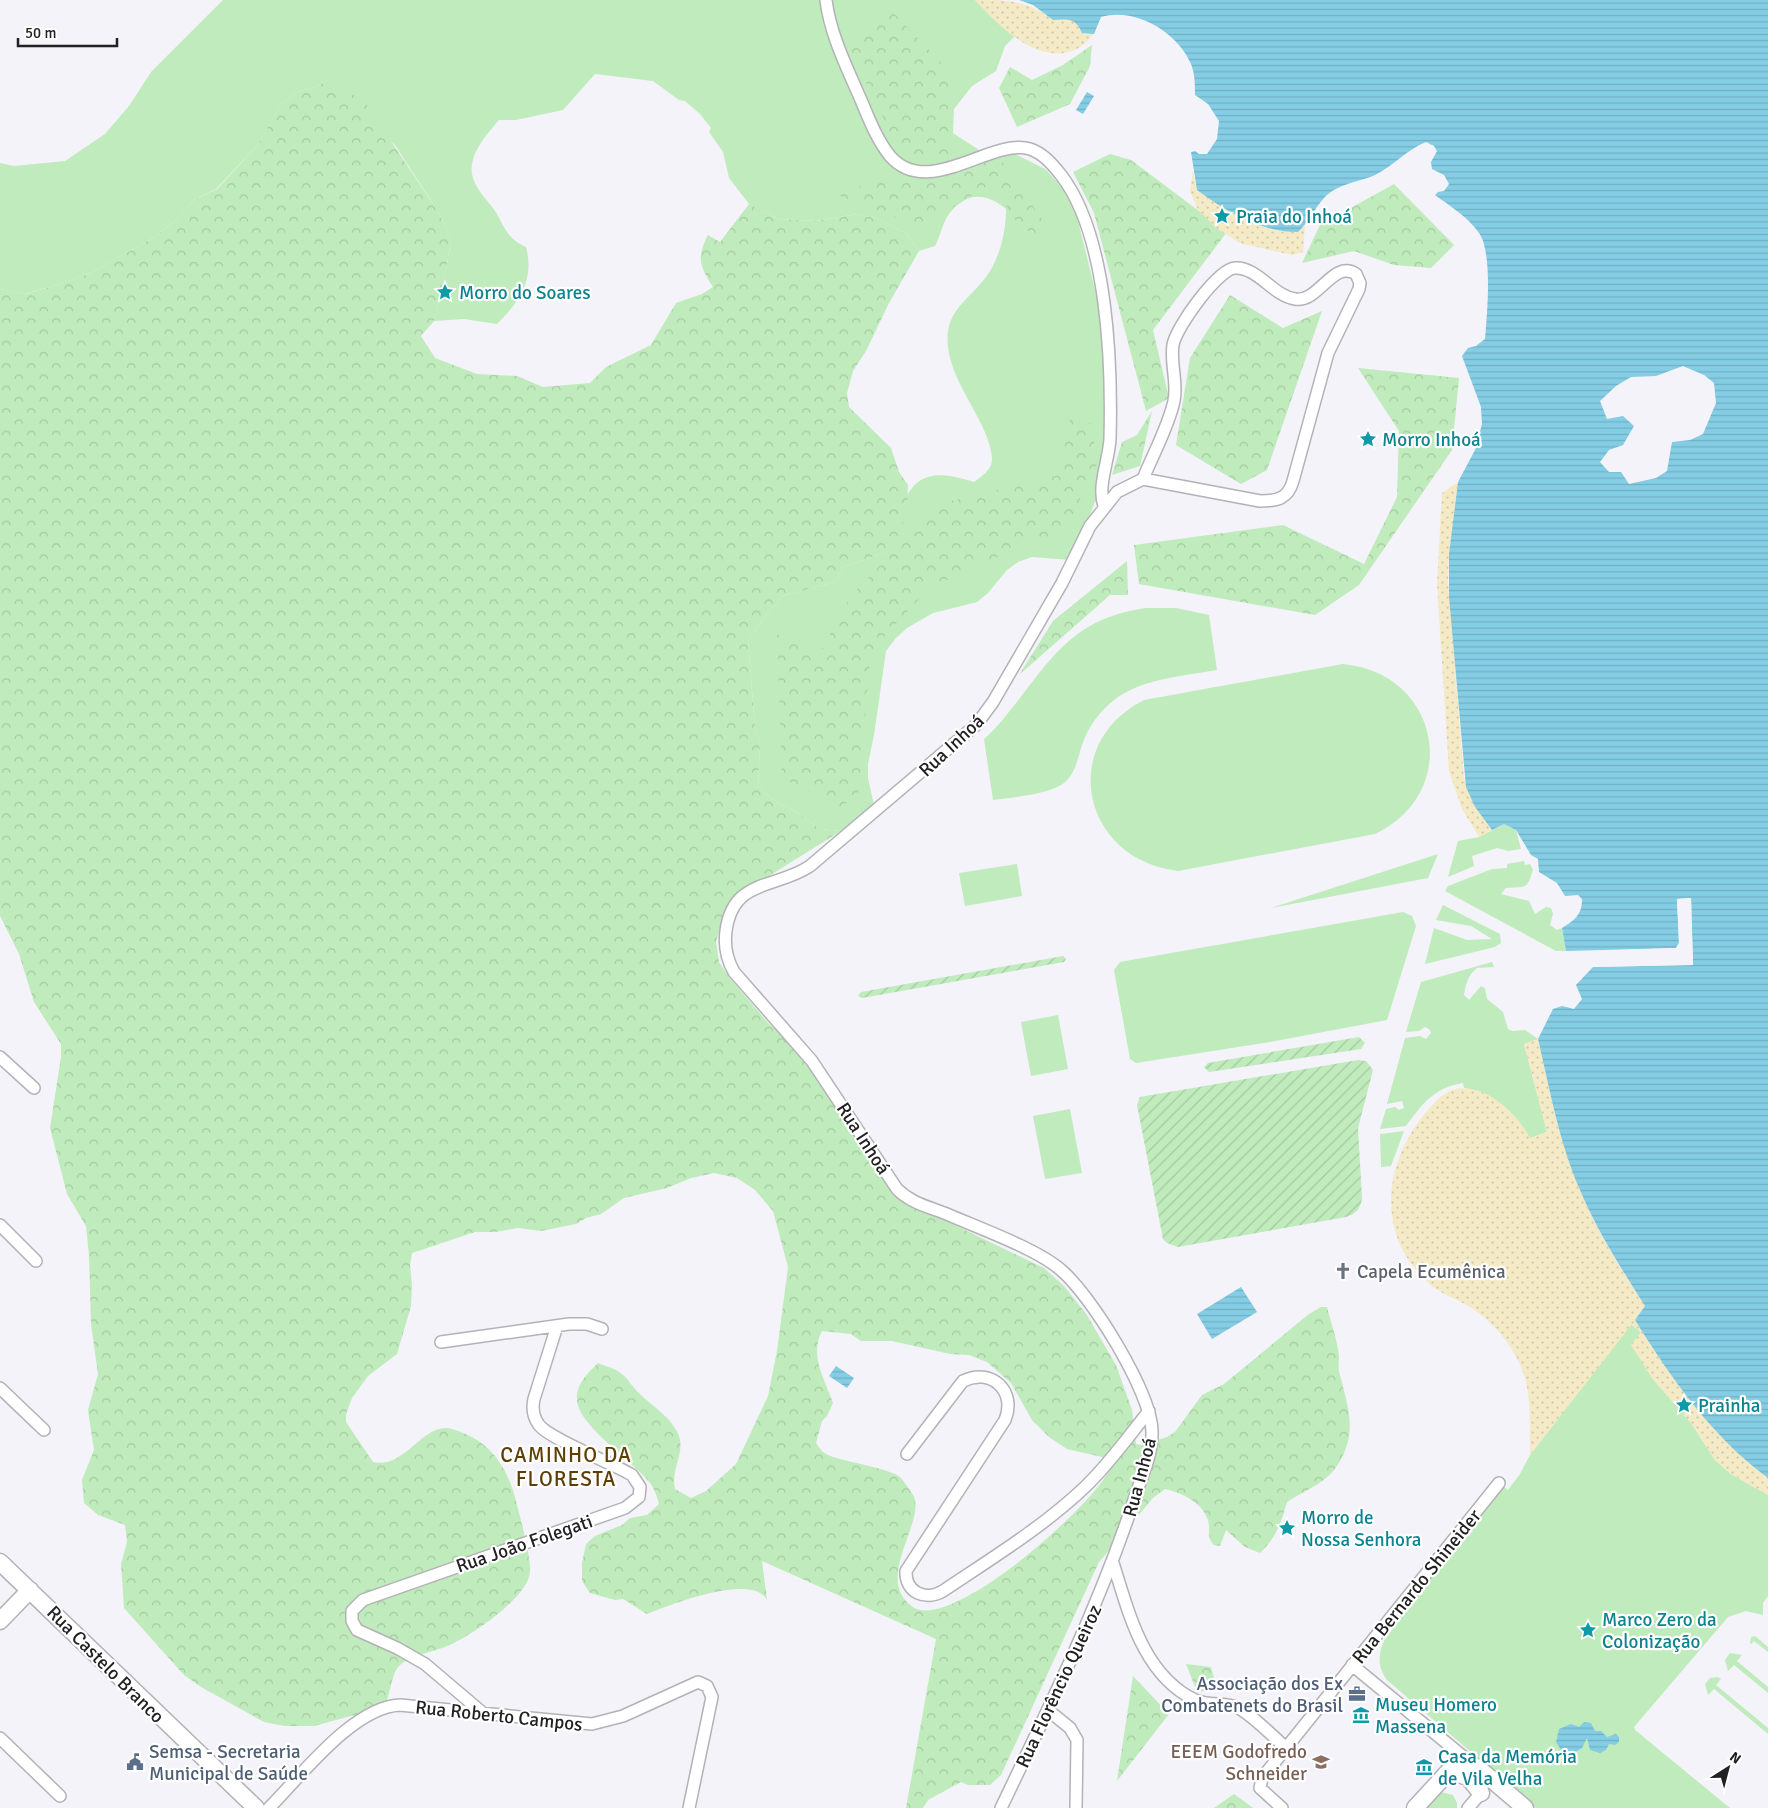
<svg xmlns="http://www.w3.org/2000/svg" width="1768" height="1808" font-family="Signika,sans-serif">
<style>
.green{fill:#c0ebbc}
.forest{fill:url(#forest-crowns);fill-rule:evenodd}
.sand{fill:url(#sand-dots)}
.garden{fill:url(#garden-furrows)}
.water{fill:url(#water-rules);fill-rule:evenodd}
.pier{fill:#f3f3f9}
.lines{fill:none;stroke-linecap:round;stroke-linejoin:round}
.street-casing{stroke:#b2b2b7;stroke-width:14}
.secondary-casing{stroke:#b2b2b7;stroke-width:19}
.street{stroke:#fff;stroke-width:11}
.secondary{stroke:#fff;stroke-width:16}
.labels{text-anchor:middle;stroke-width:4.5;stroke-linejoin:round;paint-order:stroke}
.culture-label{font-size:19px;fill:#0d838f;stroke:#fff;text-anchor:start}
.street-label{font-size:19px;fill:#212123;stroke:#fff}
.worship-label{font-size:19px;fill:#5b616d;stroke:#fff;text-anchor:start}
.service-label{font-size:19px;fill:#4e5e75;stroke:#fff;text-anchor:end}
.education-label{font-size:19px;fill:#785e54;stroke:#fff;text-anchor:end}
.quarter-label{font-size:21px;letter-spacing:1px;fill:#5e3e04;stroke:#fff}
</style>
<defs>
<pattern id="forest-crowns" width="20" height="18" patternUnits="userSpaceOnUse" patternTransform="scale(1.25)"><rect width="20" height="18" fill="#c0ebbc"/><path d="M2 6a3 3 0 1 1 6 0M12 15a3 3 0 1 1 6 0" fill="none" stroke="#a5c9a1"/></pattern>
<pattern id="sand-dots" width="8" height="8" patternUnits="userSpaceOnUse" patternTransform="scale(1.25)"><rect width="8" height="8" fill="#f4eac5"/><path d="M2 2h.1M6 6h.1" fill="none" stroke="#d1c8a9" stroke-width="1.8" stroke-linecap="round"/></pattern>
<pattern id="garden-furrows" width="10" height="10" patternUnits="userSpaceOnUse" patternTransform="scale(1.25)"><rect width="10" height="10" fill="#c0ebbc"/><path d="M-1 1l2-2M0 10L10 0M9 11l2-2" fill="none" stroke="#a5c9a1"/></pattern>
<pattern id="water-rules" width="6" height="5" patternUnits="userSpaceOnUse" patternTransform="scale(1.25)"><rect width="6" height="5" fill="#84cde4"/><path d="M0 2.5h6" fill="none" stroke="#72b0c3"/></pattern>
</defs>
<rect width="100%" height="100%" fill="#f3f3f9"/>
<path class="green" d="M223 0H975L1015 36 1005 46 996 71 972 86 954 109 953 133 979 150H1007L1045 169 1065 190 1075 209 1102 318 1108 412 1098 493 1084 532 1071 560 1032 557 1018 562 1007 570 988 593 977 602 933 613 907 628 896 638 886 651 874 735 868 764V778L874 805 841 831 820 829 796 812 772 799 758 787 760 741 755 727 748 641 765 616 783 596 835 582 843 567 884 553C891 540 902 526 906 513 908 506 905 499 908 494 923 467 951 475 974 482 982 476 992 470 992 459 991 425 952 386 948 347 944 311 967 302 986 277 1000 258 1006 232 1006 209 985 191 963 192 947 217 942 226 940 237 935 246L919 251 906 234 879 219 857 214 816 221 779 219 749 204 729 178 723 152 709 132 711 128 700 114 685 101 679 100 653 81 595 74 563 110 516 120H499C487 134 466 157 473 178 477 192 490 202 497 214 505 229 509 240 526 247 535 280 519 302 497 324L464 319 434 321 446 270 451 240 439 213 395 145 329 80 312 88 297 92 281 104 257 146 216 189 194 200 176 220 154 237 91 273 53 286 24 294 0 289V163L14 166 65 161 105 134 129 106 151 72Z
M1146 608H1176L1209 615 1217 670C1185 676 1146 678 1118 697 1104 707 1093 720 1086 735 1078 751 1078 775 1061 785 1045 795 1012 797 993 800L984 739C998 727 1008 713 1020 698 1057 649 1081 617 1146 608Z
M1343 664C1440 673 1463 792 1375 834L1178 871C1082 860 1057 744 1144 700Z
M1504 824 1516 830 1521 849 1508 851 1497 848 1472 856 1474 866 1448 877 1458 841 1479 837Z
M1438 854 1428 878 1271 908Z
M1524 861 1525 865 1530 864 1533 870C1526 890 1528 886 1506 888L1501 894 1529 901 1535 914 1546 907 1551 908 1553 914 1550 925 1557 930 1562 928 1566 951H1556L1445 891 1448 886 1492 869 1507 868V864Z
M1017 864 1022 896 965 906 959 873Z
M1443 905 1500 934 1501 943 1495 947 1425 964 1434 928 1467 940 1492 939 1471 926 1436 920Z
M1403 912 1412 916 1416 926 1387 1020 1270 1042 1136 1063 1130 1059 1114 970 1120 962Z
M1492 962 1494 967 1477 968C1468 975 1466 983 1464 995L1469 1000 1481 986 1485 988 1487 999 1503 1012 1508 1029 1512 1031 1525 1030 1538 1039 1524 1044 1547 1132 1530 1138 1468 1088H1464L1463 1083C1434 1088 1423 1103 1406 1126L1380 1129 1386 1109 1395 1107 1399 1110 1404 1108 1402 1101 1387 1104 1405 1038 1420 1036 1426 1039 1431 1033 1429 1029 1425 1027 1419 1031 1406 1032 1421 982Z
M1058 1015 1068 1069 1031 1076 1021 1022Z
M1070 1109 1082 1173 1045 1179 1033 1116Z
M1404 1131 1391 1166 1381 1167 1380 1134Z
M1631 1324 1641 1332 1652 1378 1691 1423 1715 1460 1731 1474 1768 1495V1596L1763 1603V1615L1746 1611 1728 1617 1634 1727 1635 1730 1730 1808H1536L1387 1680C1377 1667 1378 1653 1385 1639L1458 1542 1503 1486 1508 1490 1520 1474 1530 1455Z
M1755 1636 1768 1647V1652L1754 1641 1751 1644 1750 1643 1751 1637Z
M1730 1653 1742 1655 1737 1661 1768 1687V1693L1734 1665 1728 1671 1725 1660Z
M1718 1677 1721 1679 1716 1685 1768 1728V1734L1714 1689 1708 1695 1705 1684 1710 1678Z
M1441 1792 1453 1795 1457 1803V1808H1424Z"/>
<path class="forest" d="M888 7 952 74 951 157 901 155 850 49 877 13Z
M1092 45 1090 66 1070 104 1017 127 999 88 1010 67 1032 80 1063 65Z
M329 80 365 102 439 213 451 240 446 270 434 321 421 336 435 358 477 374 517 376 543 387 590 383 606 367 651 345 676 303 702 294 713 287C700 267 696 258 708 235L720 242 749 204 779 219 816 221 857 214 879 219 906 234 919 251 889 303 866 351 853 371 847 393 849 407 891 448 899 472 908 485 907 512 898 536 884 553 843 567 835 582 783 596 765 616 748 641 755 727 760 741 758 787 772 799 796 812 820 829 841 831 756 884 732 901 722 920 716 942 719 962 729 977 769 1024 799 1046 913 1205 1044 1268 1064 1286 1087 1315 1116 1365 1132 1410 1136 1444 1142 1445 1167 1437 1175 1432 1202 1395 1224 1384 1309 1314 1321 1307H1327C1331 1323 1337 1339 1339 1356 1339 1361 1338 1366 1339 1371 1348 1408 1360 1435 1334 1470 1323 1484 1302 1492 1287 1502 1281 1523 1276 1538 1260 1553L1245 1547 1226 1530 1220 1546 1214 1545C1206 1537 1211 1530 1208 1520 1202 1502 1182 1493 1165 1489L1153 1498 1099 1562 1001 1775 990 1785H968L961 1782 928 1800 923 1808H906L936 1639 762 1561 767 1600C753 1572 669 1605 647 1614L623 1599 615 1600 590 1593 582 1581V1563L586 1544 595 1536 622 1525 630 1518 647 1515 659 1504C657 1497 654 1488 650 1483 634 1461 576 1425 577 1398 577 1383 588 1373 598 1363 605 1366 616 1369 622 1374 629 1380 633 1388 640 1394 653 1407 676 1420 680 1440 683 1456 671 1470 675 1489L691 1498 706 1491 736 1464 768 1396 777 1351 788 1267 773 1211 755 1190 737 1178 714 1173 691 1178 667 1188 624 1198 601 1214 586 1218 576 1224 541 1231 518 1228 495 1232H475L412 1253 410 1265 412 1286 411 1306 397 1354 368 1376 352 1398 346 1414V1422L373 1462C405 1470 424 1420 452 1429 487 1439 505 1462 515 1497 519 1514 531 1555 530 1571 529 1597 474 1633 452 1644 438 1651 411 1655 400 1665 391 1673 391 1694 384 1707L314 1726H284L264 1722 201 1687 184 1675 124 1608 121 1564 127 1542 125 1525 98 1515 84 1503 82 1480 94 1450 88 1410 98 1374 91 1324 89 1255 86 1226 67 1194 50 1128 61 1057V1044L34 1002 19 954 0 916V289L25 294 53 286 91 273 154 237 176 220 194 200 217 189 257 146 281 104 297 92 312 88ZM822 1331 851 1334 861 1341H892L950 1354 969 1355 987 1362 1011 1383 1032 1420 1049 1437 1067 1449 1102 1457 1109 1470C1093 1506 950 1633 913 1607 873 1580 925 1523 914 1497 911 1491 905 1483 901 1478 892 1468 841 1462 826 1454 822 1452 819 1447 816 1443L822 1421 827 1416 833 1403C825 1380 809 1356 822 1331Z
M1110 154 1131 160 1227 232 1153 330 1169 398 1146 411 1094 213 1073 172Z
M1001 160 1059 244 1021 228 991 183 922 228 830 192Z
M1394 184 1454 245 1431 268 1394 265 1354 251 1302 263 1320 225Z
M1230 295 1283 328 1322 311 1267 470 1241 484 1176 445 1190 358Z
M1358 368 1459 378 1452 450 1359 585 1315 615 1139 584 1134 545 1283 525 1364 564 1397 497 1399 431Z
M1152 411 1140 466 1112 475 1122 442 1137 435Z
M1071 414 1092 424 1097 465 1062 536 1036 540 929 588 871 651 858 796 840 807 782 778 777 634 818 656 851 596 939 504 1059 475Z
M1127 561 1128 595H1110L1019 675 1053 621Z
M1186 1664 1211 1667 1217 1689 1197 1692Z
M1133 1676 1169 1714 1117 1781Z
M1234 1794 1253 1808H1214Z"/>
<path class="sand" d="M975 0C1007 0 1028 0 1053 20 1068 18 1076 18 1082 33L1094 34C1089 39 1083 46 1077 49 1038 67 999 26 975 0Z
M1193 172 1197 190C1222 204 1279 248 1305 225L1303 252 1292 255 1240 243 1216 228 1197 208 1190 191Z
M1458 482 1449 554 1448 582 1464 777 1475 807 1492 830 1479 837 1462 809 1449 771 1437 584 1442 493Z
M1538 1039C1550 1090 1559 1142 1580 1190 1597 1232 1621 1269 1645 1306L1635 1320C1672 1379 1712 1437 1768 1478V1495L1731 1474 1715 1460 1691 1423 1652 1378 1631 1345 1641 1332 1632 1324 1530 1455C1529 1411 1535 1381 1507 1342 1495 1325 1478 1310 1459 1301 1449 1296 1441 1293 1432 1286 1370 1234 1384 1153 1437 1100 1468 1068 1515 1108 1530 1138L1547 1132 1524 1044Z"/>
<path class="garden" d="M1063 956 1066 959 1064 962 862 998 858 996 861 992Z
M1359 1037 1365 1043 1361 1049 1209 1072 1204 1067 1208 1063Z
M1358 1060 1366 1061 1373 1070 1358 1128 1362 1198C1361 1208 1356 1214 1346 1217L1178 1247 1167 1243 1163 1239 1137 1105 1140 1097Z"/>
<path class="water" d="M1019 0H1768V1478C1712 1437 1671 1378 1635 1320L1645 1306C1621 1268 1597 1231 1580 1190 1559 1142 1550 1090 1538 1039L1553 1009 1562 1006 1574 1009 1582 999 1576 985 1593 967 1693 965 1691 898 1677 899 1679 943 1676 948 1566 951 1562 928C1575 920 1582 915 1582 899L1578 895 1565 896 1557 883 1539 872 1538 859 1531 855 1516 830 1504 824 1492 830 1475 807 1466 787 1449 597V554L1458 482 1475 450 1482 424 1481 407 1462 356 1468 348 1476 346 1485 339C1487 315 1493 253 1479 233 1468 217 1450 206 1435 195L1438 192 1444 191 1449 184 1444 175 1432 169 1431 162 1437 151 1434 146 1426 142C1406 150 1395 165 1375 175 1357 183 1338 183 1324 198 1314 209 1309 222 1298 232 1260 232 1227 212 1197 190L1191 152 1195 151 1199 154H1207L1217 139 1219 121 1208 104 1195 95C1195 85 1195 74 1191 64 1177 32 1136 7 1101 17L1094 34 1082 33C1076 18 1068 19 1053 20L1033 5ZM1683 366 1704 375 1714 383 1716 403 1703 434 1690 440 1672 442 1667 471 1656 478 1629 484 1621 472H1609L1600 462 1609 450 1623 445 1634 426 1623 416 1607 419 1600 401 1616 386 1631 377 1656 376Z
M1087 92 1094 96 1083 114 1076 110Z
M1241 1287 1257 1312 1212 1339 1197 1314Z
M836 1366 854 1378 847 1388 829 1376Z
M1584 1722 1591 1723 1595 1731H1601L1607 1737 1616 1734 1619 1737V1742L1615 1745 1609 1744 1606 1750 1600 1753 1590 1750 1587 1738 1582 1748 1574 1753 1561 1750 1556 1742 1559 1729 1571 1724 1579 1727Z"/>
<path class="pier" d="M1691 898 1693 965 1590 967 1593 965 1690 963 1689 901H1680L1681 944 1676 950 1564 952 1676 948 1679 943 1677 899Z"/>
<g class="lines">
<g class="street-casing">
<path id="street" d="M826 0C830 34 847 68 861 100 869 119 877 140 890 156 928 200 992 137 1030 149 1043 153 1053 165 1061 175 1108 236 1112 364 1110 439 1109 460 1097 486 1104 506
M0 1057 34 1088
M0 1225 36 1261
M441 1342 569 1324H587L602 1329
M0 1388 44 1430
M907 1454 963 1381C991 1367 1017 1391 1005 1420L906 1571C905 1593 926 1601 943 1591 992 1558 1043 1527 1085 1487 1109 1464 1128 1437 1149 1411
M1113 1563C1129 1613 1143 1675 1195 1700 1209 1706 1223 1702 1236 1707 1248 1711 1275 1738 1286 1748
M1352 1665 1477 1768
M1048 1710 1070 1728 1077 1740 1076 1808
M484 1714 425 1664 397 1648 357 1630 352 1621V1611L363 1600 625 1508 639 1497 640 1487 632 1475C612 1463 550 1439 539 1425 533 1417 532 1408 534 1399L557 1326
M0 1738 60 1796
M269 1808C301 1776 353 1707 400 1705L592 1724 623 1716 698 1682 707 1686 712 1697 689 1808
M1001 1808C1049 1708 1098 1608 1133 1503 1140 1480 1153 1455 1152 1431 1151 1392 1091 1295 1061 1270 1037 1249 979 1228 949 1215 930 1207 912 1204 897 1189L812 1061 734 972C726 958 724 946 726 931 733 878 776 889 810 866L976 725 993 702 1062 583 1090 526 1117 492 1143 479 1260 501C1277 501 1288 499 1293 481L1328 353 1359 289 1360 283 1356 274C1333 259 1319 303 1295 299 1273 296 1258 267 1235 268 1218 269 1176 327 1173 345 1170 364 1178 382 1174 401 1168 428 1153 454 1143 479
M1282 1808 1260 1788 1262 1778 1499 1483
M1468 1808 1481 1793 1482 1787"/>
</g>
<g class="secondary-casing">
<path id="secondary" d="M0 1562 256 1808
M0 1621 30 1590
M1449 1771 1464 1766 1477 1767 1525 1808
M1449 1771 1468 1777 1481 1793
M1415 1808 1449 1771"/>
</g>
<use href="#street" class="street"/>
<use href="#secondary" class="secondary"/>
</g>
<defs>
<g id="sight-bare" transform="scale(1.35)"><path d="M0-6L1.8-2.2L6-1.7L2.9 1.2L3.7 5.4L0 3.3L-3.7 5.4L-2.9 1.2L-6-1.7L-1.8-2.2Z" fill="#0f9aa8" stroke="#fff" stroke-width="2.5" paint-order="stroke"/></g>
<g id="church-bare" transform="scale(1.35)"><path d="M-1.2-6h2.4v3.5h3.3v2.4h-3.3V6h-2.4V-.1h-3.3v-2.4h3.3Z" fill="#6b7280" stroke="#fff" stroke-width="2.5" paint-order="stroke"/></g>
<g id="office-bare" transform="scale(1.35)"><path d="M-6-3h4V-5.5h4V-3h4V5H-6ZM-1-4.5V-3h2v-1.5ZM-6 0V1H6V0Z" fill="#5c6f8a" stroke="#fff" stroke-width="2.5" paint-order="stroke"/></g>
<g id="museum-bare" transform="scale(1.35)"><path d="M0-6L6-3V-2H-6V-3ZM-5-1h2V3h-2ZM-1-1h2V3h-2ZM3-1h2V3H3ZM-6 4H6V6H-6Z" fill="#0f9aa8" stroke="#fff" stroke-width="2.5" paint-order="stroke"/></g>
<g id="civic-bare" transform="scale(1.35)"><path d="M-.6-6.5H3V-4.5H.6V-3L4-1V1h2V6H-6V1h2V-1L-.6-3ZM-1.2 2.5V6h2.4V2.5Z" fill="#5c6f8a" stroke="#fff" stroke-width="2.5" paint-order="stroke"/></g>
<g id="school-bare" transform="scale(1.35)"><path d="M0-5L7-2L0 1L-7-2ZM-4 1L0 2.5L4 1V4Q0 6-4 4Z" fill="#8d6e63" stroke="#fff" stroke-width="2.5" paint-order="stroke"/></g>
</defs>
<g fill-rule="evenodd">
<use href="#sight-bare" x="1222" y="216"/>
<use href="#sight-bare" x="445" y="292"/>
<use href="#sight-bare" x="1368" y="439"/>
<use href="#church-bare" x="1343" y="1271"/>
<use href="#sight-bare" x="1684" y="1405"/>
<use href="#sight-bare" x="1287" y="1528"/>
<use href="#sight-bare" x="1588" y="1630"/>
<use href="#office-bare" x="1357" y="1694"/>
<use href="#museum-bare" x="1361" y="1715"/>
<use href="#civic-bare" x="135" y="1762"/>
<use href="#school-bare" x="1321" y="1762"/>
<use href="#museum-bare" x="1424" y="1767"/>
</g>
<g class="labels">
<g class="culture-label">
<text x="1236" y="223">Praia do Inhoá</text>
<text x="459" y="299">Morro do Soares</text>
<text x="1382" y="446">Morro Inhoá</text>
<text x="1698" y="1412">Prainha</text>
<text x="1301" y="1524">Morro de<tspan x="1301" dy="22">Nossa Senhora</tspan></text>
<text x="1602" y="1626">Marco Zero da<tspan x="1602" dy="22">Colonização</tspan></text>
<text x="1375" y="1711">Museu Homero<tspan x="1375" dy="22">Massena</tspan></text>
<text x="1438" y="1763">Casa da Memória<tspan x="1438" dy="22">de Vila Velha</tspan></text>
</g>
<g class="street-label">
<text transform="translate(951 745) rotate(-43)" y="7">Rua Inhoá</text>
<text transform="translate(864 1138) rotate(57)" y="7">Rua Inhoá</text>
<text transform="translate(1139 1477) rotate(-75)" y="7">Rua Inhoá</text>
<text transform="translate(524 1543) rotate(-19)" y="7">Rua João Folegati</text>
<text transform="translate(1416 1586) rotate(-51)" y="7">Rua Bernardo Shineider</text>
<text transform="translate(106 1664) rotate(45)" y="7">Rua Castelo Branco</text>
<text transform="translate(1058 1686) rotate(-65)" y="7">Rua Florêncio Queiroz</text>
<text transform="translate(499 1715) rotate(6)" y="7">Rua Roberto Campos</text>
</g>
<g class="worship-label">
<text x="1357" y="1278">Capela Ecumênica</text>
</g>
<g class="service-label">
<text x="1343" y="1690">Associação dos Ex<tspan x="1343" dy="22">Combatenets do Brasil</tspan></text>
<text x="149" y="1758" text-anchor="start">Semsa - Secretaria<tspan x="149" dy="22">Municipal de Saúde</tspan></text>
</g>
<g class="education-label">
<text x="1307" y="1758">EEEM Godofredo<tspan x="1307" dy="22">Schneider</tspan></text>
</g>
<g class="quarter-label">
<text x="566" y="1462">CAMINHO DA<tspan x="566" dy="24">FLORESTA</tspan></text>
</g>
</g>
<g transform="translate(1728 1768) rotate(36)" stroke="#ffffff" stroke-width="4" paint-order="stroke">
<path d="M0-4L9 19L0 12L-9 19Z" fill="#212123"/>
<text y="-8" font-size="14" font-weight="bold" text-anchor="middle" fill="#212123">N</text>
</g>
<path d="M18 38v8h99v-8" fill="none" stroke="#212123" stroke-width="2.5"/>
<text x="25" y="38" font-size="15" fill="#212123" stroke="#ffffff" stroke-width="4" paint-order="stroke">50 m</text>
</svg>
